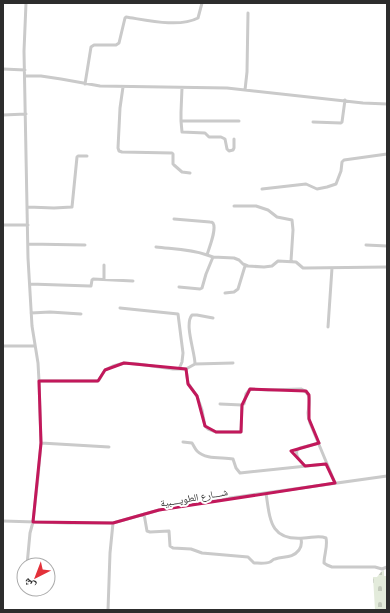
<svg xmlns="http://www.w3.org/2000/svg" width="390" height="613" font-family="'Nunito Sans','Noto Naskh Arabic',sans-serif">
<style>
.cemetery{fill:url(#cemetery-stones)}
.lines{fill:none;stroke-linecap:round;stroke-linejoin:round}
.minor{stroke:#cacaca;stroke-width:3}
.marked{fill:none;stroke:#c2185b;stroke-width:3;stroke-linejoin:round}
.labels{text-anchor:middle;stroke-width:4;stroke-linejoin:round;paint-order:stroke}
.street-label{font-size:10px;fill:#2d2d2d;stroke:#fff}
</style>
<defs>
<pattern id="cemetery-stones" width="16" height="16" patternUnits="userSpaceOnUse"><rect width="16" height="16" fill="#e3ebdb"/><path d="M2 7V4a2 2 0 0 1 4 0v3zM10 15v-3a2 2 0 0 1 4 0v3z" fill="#c3cabc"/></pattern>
</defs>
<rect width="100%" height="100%" fill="#fff"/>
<path class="cemetery" d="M384 570V576H387V610H375L373 577H377L381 572Z"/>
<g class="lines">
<path class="minor" d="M26 3 24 51 28 258 32 326 38 363 39 381 41 443 38 477 33 522 30 533 27 565
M3 69 25 70
M25 76H41L61 79 100 86 227 88 363 103 387 104
M85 84 91 47 94 45H116L119 43 125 18 126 17C146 20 179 28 198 18L202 3
M123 87 120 108 118 148 119 151 122 152 172 153 173 154V164L174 165 182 172 190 173
M182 88 181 112V121H239
M245 90 247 72 248 13
M3 115 26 114
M181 121 182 132 205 133 209 137H221L225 139 227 149 229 151 233 150 234 148V139
M313 122 341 123 342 122 345 100
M262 189 306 184 317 189 327 187 336 184 341 171 342 162 344 160 387 154
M234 206H256L268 210 277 217 292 220 293 230 291 261
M28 207 54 208 72 207 77 157 78 156H87
M174 219 210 222C211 222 212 222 213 223 217 229 209 248 207 255L213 257
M3 225H28
M28 244 85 245
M366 245 387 246
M156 247C173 249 191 249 207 255
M104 265V279
M30 284 90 286H91L92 280 93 279 133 281
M179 287 200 289 202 288 206 274 213 257 234 258 239 260 243 264 248 266 264 267 272 266 278 261 296 262 303 268H306L387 267
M225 293 234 292 238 289 245 266
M120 308 178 314 183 353 182 362 179 369
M31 313 50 312 81 314
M328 327 332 268
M3 346H35
M195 364C195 352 184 324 192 315H197L213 318
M186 369 188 383 197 396 202 410 205 426 208 429 216 432H241L242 405
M39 381H97L99 380 105 370 113 366 124 363 138 364 173 369H186L195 364 233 363
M220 404 242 405 244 404 246 394 250 389 268 390 301 389C313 394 309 403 308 413 308 417 309 420 310 423L335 483
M183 442 192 443C194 446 195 449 197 451 206 460 222 457 233 459L236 468 240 473 326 464
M41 443 109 447
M305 466C301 461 295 457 297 450L300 448 319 443
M266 493C270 520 270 541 304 538 311 538 319 535 326 538 328 546 324 555 324 563L327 565 332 567H375L382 569 387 567
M144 514 147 531 150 532 169 531 170 546 173 548 191 549 202 553 248 557 254 563C258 563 266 564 270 562 272 561 273 559 275 559 284 556 292 559 299 550 301 547 302 543 301 539
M3 521 68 523H113L159 510 230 498 387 476
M108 610 110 553 113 523"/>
</g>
<path class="marked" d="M124 363 186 369 188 384 197 396 205 426 216 432H241L242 405 250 389 306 391 309 395V419L319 443 291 451 305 466 326 464 335 483 159 510 113 523 33 522 41 443 39 381H98L105 370Z"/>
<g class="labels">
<g class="street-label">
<text transform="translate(194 497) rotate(-10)" y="4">شــــارع الطويــــبية</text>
</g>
</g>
<rect width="390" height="613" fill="none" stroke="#2d2d2d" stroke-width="8"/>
<g transform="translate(36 577) rotate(222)"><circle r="19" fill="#ffffff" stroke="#ababab"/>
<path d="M0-3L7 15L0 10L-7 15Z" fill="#e3313a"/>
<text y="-6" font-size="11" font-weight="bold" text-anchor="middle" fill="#2d2d2d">ش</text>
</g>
</svg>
